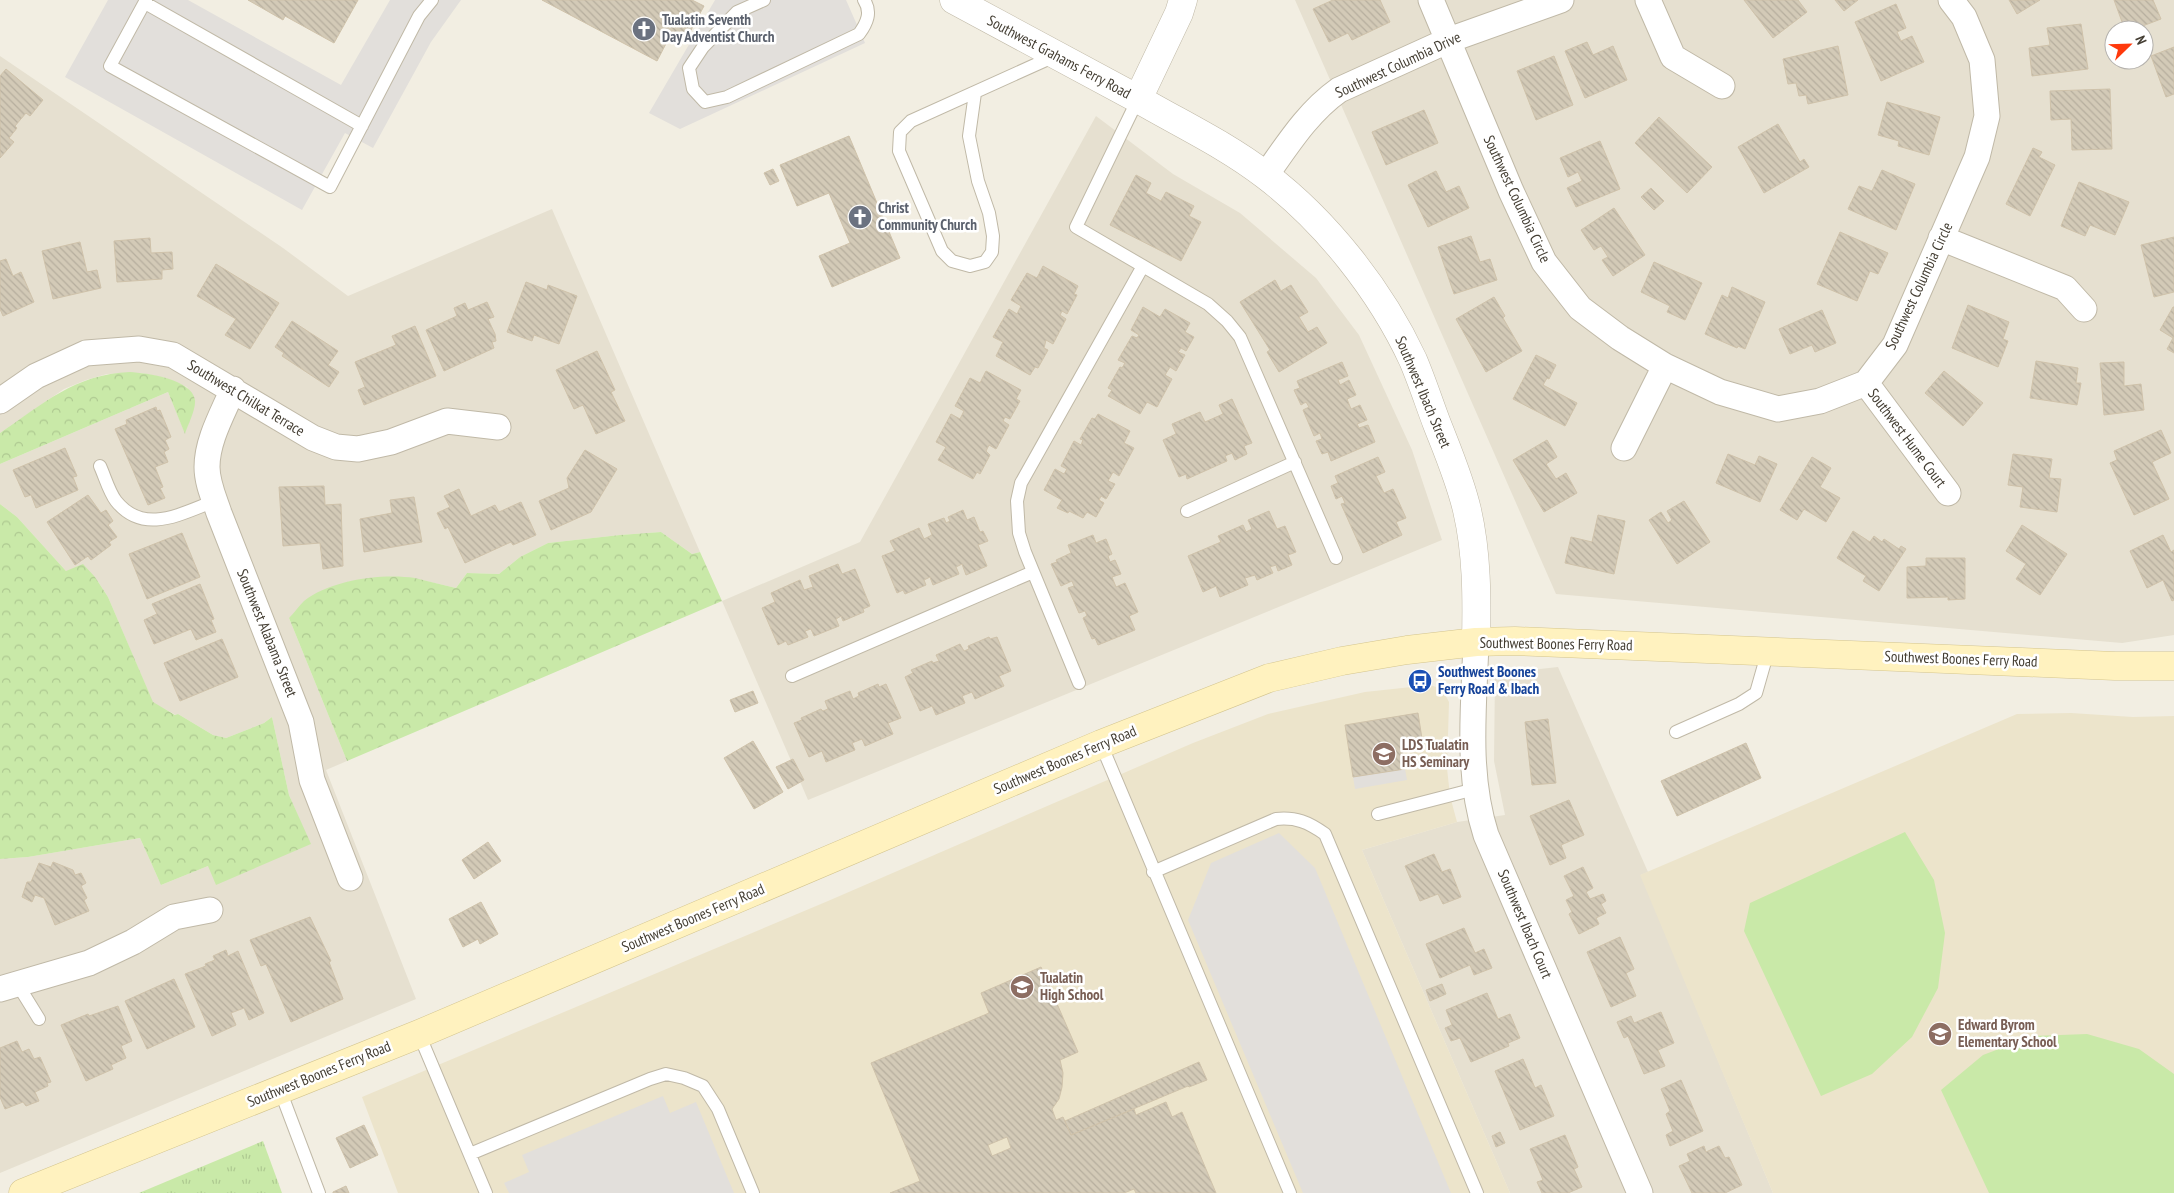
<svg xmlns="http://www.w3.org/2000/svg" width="2174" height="1193" font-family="'PT Sans Narrow',sans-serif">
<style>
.residential{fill:#e6e0d0;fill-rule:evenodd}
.education{fill:#ece4cb}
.grass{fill:url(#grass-tufts)}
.forest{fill:url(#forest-crowns)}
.pitch{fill:#c9e9a8}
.parking{fill:#e2dfdb}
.building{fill:url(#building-back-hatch);stroke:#cfc2aa;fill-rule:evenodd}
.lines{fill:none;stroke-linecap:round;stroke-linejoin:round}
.service-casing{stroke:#c0b9a7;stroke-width:14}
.minor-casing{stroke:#c0b9a7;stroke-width:27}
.tertiary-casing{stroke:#c0b9a7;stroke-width:29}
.secondary-casing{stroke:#d4c58f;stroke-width:29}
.service{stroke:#fff;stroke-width:12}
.minor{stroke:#fff;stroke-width:25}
.tertiary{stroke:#fff;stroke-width:28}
.secondary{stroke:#fff2bf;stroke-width:28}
.labels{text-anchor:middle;stroke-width:5;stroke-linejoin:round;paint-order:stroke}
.worship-label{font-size:15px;font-weight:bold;fill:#5b616d;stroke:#fff;text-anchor:start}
.street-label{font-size:15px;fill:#433d32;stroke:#fff}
.transit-label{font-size:15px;font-weight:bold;fill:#164399;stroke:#fff;text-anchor:start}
.education-label{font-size:15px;font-weight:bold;fill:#785e54;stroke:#fff;text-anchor:start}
</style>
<defs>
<pattern id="grass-tufts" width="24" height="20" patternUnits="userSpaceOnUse" patternTransform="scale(1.25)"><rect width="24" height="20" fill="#c9e9a8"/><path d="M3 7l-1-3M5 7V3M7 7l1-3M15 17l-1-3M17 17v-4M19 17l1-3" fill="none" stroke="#aec991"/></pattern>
<pattern id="forest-crowns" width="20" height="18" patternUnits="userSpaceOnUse" patternTransform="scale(1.25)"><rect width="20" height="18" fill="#c9e9a8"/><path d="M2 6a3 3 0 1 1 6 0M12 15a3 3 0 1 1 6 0" fill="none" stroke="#aec991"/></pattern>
<pattern id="building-back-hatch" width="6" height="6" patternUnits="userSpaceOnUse" patternTransform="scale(1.25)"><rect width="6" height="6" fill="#d3cab7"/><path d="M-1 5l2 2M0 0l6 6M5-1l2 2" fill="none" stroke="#b6ae9e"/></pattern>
</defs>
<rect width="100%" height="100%" fill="#f2eee2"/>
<path class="residential" d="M1295 0H2174V635L2122 643 1556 594ZM2114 30H2144V60H2114Z
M0 56 283 248 348 296 552 209 700 552 692 554 661 532 620 535 548 543 520 557 499 574 467 573 456 588 413 578H381L347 582 289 618 347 761 326 770 416 999 0 1173V859L28 857 140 838 161 885 208 866 310 844 289 795 272 717 264 723 226 738 213 735 178 714 176 715 153 703 108 597 95 577 66 571 17 517 0 504V464L168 392 185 433 195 400 187 387 165 378 142 373 107 374 86 380 64 389 0 433Z
M1096 116 1173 174 1240 213 1316 278 1359 335 1412 450 1442 540 808 800 722 601 860 542Z
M1558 667 1648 872 1641 875 1773 1193H1510L1362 850 1457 822 1505 815 1494 761 1495 674Z"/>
<path class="education" d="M1430 685 1442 689 1449 702 1447 768 1450 796 1457 822 1362 850 1510 1193H398L362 1097 828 901 1193 743 1268 714 1365 692Z
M2071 713 2133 717 2174 716V1193H1773L1640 875 2017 714Z"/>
<path class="grass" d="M263 1141 282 1193H139Z"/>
<path class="forest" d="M130 372C147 373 192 379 195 400 196 410 188 424 185 434L168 392 0 464V433C43 404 75 374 130 372Z
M0 504 17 517 66 571 83 564 95 577 108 597 153 702 175 715 178 714 213 735 226 738 264 723 272 717 289 795 311 844 216 885 208 866 161 885 140 838 28 857 0 859Z
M661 532 692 554 700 552 722 601 347 761 289 618C294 613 299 606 304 601 330 580 382 573 415 578 428 581 442 585 456 588L467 573 499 574 520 557 548 543 620 535Z"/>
<path class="pitch" d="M1905 832 1934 880 1945 933 1938 988 1912 1037 1872 1074 1821 1096 1744 931 1750 903Z
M2087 1034 2139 1049 2174 1074V1193H1989L1941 1090 1983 1055 2033 1036Z"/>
<path class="parking" d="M108 0H188L341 85 390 0H461L431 42 373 148 345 133 302 210 65 77Z
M715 0H846L865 43 680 129 649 113Z
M1405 769 1407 780 1355 789 1353 777Z
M1279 833 1315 868 1451 1193H1303L1188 920 1211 863Z
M663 1096 670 1113 696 1102 734 1193H509L504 1183 529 1172 522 1155Z"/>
<path class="building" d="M248 0H358L334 43 285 16 283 20Z
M542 0H692L704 6 684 43 670 36 657 61Z
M1333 0H1380L1390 22 1352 40 1348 33 1329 42 1313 9Z
M1744 0H1798L1807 12 1773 38Z
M1835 0H1858L1844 11Z
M2009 0H2040L2017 14Z
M2114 0H2153L2161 19 2132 30H2125Z
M1896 4 1906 28 1897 32 1901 41 1912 36 1924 62 1881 81 1855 22Z
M2081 24 2088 69 2032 76 2029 48 2050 45 2047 28Z
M1587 42 1593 55 1613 46 1627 80 1585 98 1565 51Z
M1838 46 1848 95 1808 104 1806 95 1799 96 1796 83 1788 84 1783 59Z
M2174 47V94L2166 97 2151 56Z
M1554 56 1573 105 1536 120 1517 71Z
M6 69 43 100 30 116 26 113 15 126 17 128 9 138 14 142 0 158V76Z
M2110 89 2112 149 2072 150 2071 119 2051 120 2050 91Z
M1887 102 1940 117 1929 155 1898 146 1899 141 1878 135Z
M1424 110 1438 143 1386 165 1372 132Z
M1659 117 1712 167 1687 193 1635 143Z
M1778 124 1800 162 1804 159 1809 167 1764 193 1738 147Z
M849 136 900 258 832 287 819 256 850 243 829 193 797 206 780 165Z
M1600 141 1620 189 1576 207 1567 188 1582 181 1578 172 1568 177 1560 158Z
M2033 148 2042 152 2039 157 2055 165 2030 216 2006 204Z
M773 169 779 181 770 185 764 173Z
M1882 170 1915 184 1896 230 1848 209 1859 186 1872 191Z
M1436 171 1446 192 1459 186 1469 208 1428 227 1408 185Z
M1136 175 1151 183 1146 193 1161 201 1166 192 1194 206 1189 216 1201 222 1181 261 1110 225Z
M2079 182 2129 202 2115 235 2090 225 2085 236 2061 226Z
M1651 188 1664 201 1654 210 1641 197Z
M1614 208 1645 255 1613 276 1602 260 1608 257 1601 246 1594 250 1581 230Z
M1840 232 1888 253 1878 274 1870 271 1857 301 1817 284Z
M1471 236 1480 262 1490 259 1497 280 1454 294 1438 247Z
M2174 237V292L2154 297 2141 245Z
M150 238 151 253 172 252 173 269 162 270V279L117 282 114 241Z
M80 242 87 272 97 270 101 288 53 299 42 251Z
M6 259 13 276 21 272 34 302 3 316 0 309V261Z
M1654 262 1702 283 1685 320 1667 312 1670 306 1641 292Z
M216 264 279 303 250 349 225 335 236 319 197 296Z
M1043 266 1078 286 1074 294 1077 295 1067 314 1062 311 1060 315 1066 319 1053 344 1046 340 1044 348 1048 350 1038 368 1035 367 1030 375 996 356 1003 342 993 337 1009 309 1017 314 1021 306 1011 300 1027 273 1037 278Z
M1275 280 1281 291 1291 285 1308 312 1299 317 1308 332 1317 327 1327 343 1279 372 1267 352 1270 350 1240 302Z
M526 282 547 290 548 285 577 296 559 344 534 335 532 341 507 332Z
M1732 287 1765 302 1745 349 1738 346 1737 348 1705 334 1722 295 1728 298Z
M1494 297 1505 316 1503 318 1522 351 1486 372 1456 319Z
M487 302 494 317 488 319 495 334 496 341 492 342 494 348 444 371 426 330 457 316 454 308 465 303 468 310Z
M1968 305 2009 322 2003 339 2008 341 1998 367 1952 348Z
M1143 307 1160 317 1165 309 1190 323 1185 332 1194 337 1186 351 1181 348 1178 352 1185 355 1176 371 1170 367 1165 375 1172 379 1157 407 1147 402 1140 414 1108 396 1112 390 1108 388 1120 367 1122 368 1125 363 1118 360 1132 336 1137 338 1139 335 1131 330Z
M2173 307H2174V353L2167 349 2173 338 2160 330Z
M1822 310 1836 343 1815 352 1812 345 1790 354 1779 329Z
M292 321 338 351 328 365 339 372 329 387 282 356 284 353 275 347Z
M415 326 436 376 364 405 358 390 365 387 355 362 396 345 392 336Z
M597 351 615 390 611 392 625 421 596 434 583 405 574 409 556 370Z
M1536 355 1556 365 1549 379 1547 378 1543 385 1577 403 1565 426 1513 399Z
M2036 361 2078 368 2076 383H2081L2077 405 2030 398Z
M1342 362 1348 376 1338 380 1340 385 1349 380 1356 395 1347 399 1351 409 1360 405 1367 420 1357 424 1359 428 1368 425 1375 442 1331 461 1328 452 1322 454 1316 441 1322 439 1320 433 1314 436 1303 410 1309 407 1306 402 1301 405 1294 390 1300 388 1297 381Z
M2124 362V386L2141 384 2144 410 2104 415 2100 363Z
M986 371 1021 390 1016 399 1020 401 1010 419 1005 417 1003 421 1009 425 996 449 989 445 986 451 990 455 980 474 977 472 973 479 938 460 946 447 936 442 951 414 960 419 964 411 955 406 970 378 980 383Z
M1944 371 1983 403 1963 426 1925 393Z
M1232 399 1252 443 1244 446 1247 454 1235 460 1232 453 1225 456 1227 461 1187 479 1186 474 1179 477 1163 440 1176 434 1172 424 1200 412 1205 422 1223 414 1219 405Z
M156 407 157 411 160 410 171 437 165 440 169 449 164 452 168 462 155 467 163 487 160 488 165 498 148 505 115 429 127 424 126 420Z
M1098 414 1130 431 1124 443 1134 448 1119 476 1113 472 1108 481 1115 484 1106 499 1101 496 1099 500 1104 503 1096 517 1087 512 1083 518 1069 511 1068 513 1057 508 1062 500 1044 490 1055 469 1064 474 1067 469 1061 466 1074 441 1081 445 1083 440 1080 439 1092 418 1095 419Z
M2161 430 2171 453 2152 462 2169 499 2134 515 2110 463 2117 460 2114 451Z
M1547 440 1557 457 1546 464 1556 479 1566 473 1577 493 1544 512 1513 460Z
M65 448 77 476 73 477 78 490 36 508 31 495 25 497 13 470Z
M585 450 617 469 591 512 551 530 539 501 569 488 567 478Z
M1728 454 1755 465 1759 456 1777 464 1760 502 1716 483Z
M2013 454 2052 459 2049 478 2061 479 2057 512 2020 507 2023 487 2008 485Z
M1378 457 1385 472 1376 476 1384 493 1393 489 1406 518 1396 522 1402 535 1363 553 1341 504 1345 503 1342 496 1336 499 1331 486 1338 483 1335 476Z
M1812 457 1831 468 1820 487 1840 498 1826 522 1804 509 1797 520 1780 510Z
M324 486 325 505 341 504 343 566 323 569 320 543 283 546 279 487Z
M459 489 471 516 495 505 499 512 521 502 536 535 513 545 511 542 465 563 448 527 445 529 437 513 450 507 444 496Z
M88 495 101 513 106 510 113 521 108 525 117 537 109 542 111 545 91 560 88 556 75 565 47 522Z
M414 497 422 542 364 552 360 519 392 513 390 500Z
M1684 501 1710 542 1677 564 1649 520 1661 512 1668 523 1672 520 1667 511Z
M963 510 967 520 974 517 980 532 983 531 988 541 978 545 987 566 966 575 962 564 956 567 959 574 933 585 930 577 924 580 926 585 905 594 903 590 897 593 882 556 895 551 890 541 919 528 924 539 932 535 928 524 944 518 946 523 950 521 948 517Z
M1269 511 1277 529 1285 526 1296 552 1288 555 1292 565 1278 571 1276 565 1270 567 1273 573 1257 580 1255 575 1245 578 1248 585 1220 597 1216 586 1203 592 1188 556 1221 542 1218 536 1243 525 1246 532 1252 529 1248 520Z
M1598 515 1625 521 1614 574 1565 563 1571 537 1592 542Z
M2022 525 2067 554 2040 595 2016 579 2026 564 2006 551Z
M1853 531 1870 542 1874 536 1882 542 1884 539 1899 549 1901 546 1906 549 1879 591 1863 581 1866 576 1837 558Z
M182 533 200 577 147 599 129 554Z
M1093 535 1096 543 1106 539 1112 554 1108 556 1110 562 1115 560 1121 574 1112 577 1116 587 1125 583 1138 612 1129 616 1135 630 1098 645 1095 638 1092 639 1083 618 1087 616 1085 611 1079 613 1068 588 1074 586 1072 581 1061 586 1051 564 1057 562 1056 560 1071 553 1068 545Z
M2163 535 2171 552 2174 550V600L2172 601 2163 580 2147 588 2130 551Z
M1926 558H1965V599L1948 600V597L1907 598V567L1926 566Z
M838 564 842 574 855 569 870 606 863 609 864 612 843 621 841 616 836 619 839 626 814 636 811 629 805 631 808 637 788 645 786 641 778 645 762 608 775 602 771 593 800 580 804 590 813 587 809 576Z
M200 584 214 619 211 620 216 632 196 640 191 629 154 644 144 620 157 614 152 604Z
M989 637 990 639 997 637 1011 671 999 676 1004 686 975 699 972 692 962 696 965 703 936 715 932 706 920 711 905 677 913 673 911 670 932 661 933 663 939 661 936 655 960 644 964 651 969 649 968 646Z
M222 639 238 677 180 701 164 663Z
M878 684 879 687 886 684 901 718 888 723 893 734 865 746 862 739 852 743 855 750 826 762 822 751 809 757 794 723 802 720 801 718 821 709 823 711 828 709 825 701 850 691 853 699 859 696 858 693Z
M753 691 758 703 735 712 730 700Z
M1418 713 1423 745 1402 748 1405 769 1353 777 1345 725Z
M1548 719 1556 783 1532 785 1525 722Z
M753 741 783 792 754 809 724 758Z
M1746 743 1761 778 1677 816 1661 781Z
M793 759 804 780 788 789 776 767Z
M1569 800 1584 835 1561 845 1566 858 1550 865 1530 816Z
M488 842 501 861 474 879 462 860Z
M1434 854 1442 872 1450 869 1461 897 1443 904 1438 894 1420 901 1405 866Z
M53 862 73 870 75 875 81 873 86 883 81 886 87 898 84 900 89 911 55 925 44 898 35 895 32 902 22 897 27 882H31L39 863 51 867Z
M1583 867 1593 888 1586 892 1590 899 1603 894 1606 901 1601 904 1606 913 1596 918 1599 924 1579 934 1569 914 1572 912 1566 900 1574 896 1564 876Z
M481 902 498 934 480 944 478 939 463 947 449 919Z
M310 917 331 961 329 962 343 999 291 1022 266 964 261 966 250 940Z
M1464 928 1475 953 1484 949 1492 968 1474 975 1470 965 1440 978 1426 944Z
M1620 937 1634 969 1626 973 1636 996 1611 1007 1587 952Z
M226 950 228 956 238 951 264 1013 249 1020 244 1008 231 1013 236 1025 212 1036 185 974 206 966 205 964 215 960 213 956Z
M1041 967 1078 1052 1060 1060 1063 1073 1062 1087 1059 1099 1052 1109 1056 1120 1063 1117 1071 1135 1134 1109 1136 1115 1166 1102 1172 1117 1182 1112 1216 1193H1136L1134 1189 1124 1193H890L920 1181 871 1063 989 1013 981 993ZM1007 1137 1011 1148 992 1156 988 1145Z
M174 979 195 1027 147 1049 125 1001Z
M1442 984 1446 994 1430 1001 1426 990Z
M1487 993 1498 1019 1510 1014 1520 1038 1508 1043 1509 1046 1471 1062 1460 1038 1451 1041 1445 1028 1452 1025 1446 1010Z
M118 1006 132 1041 121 1046 126 1058 111 1065 113 1069 86 1081 61 1025 88 1014 89 1016Z
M1661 1012 1674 1043 1658 1050 1665 1066 1644 1074 1628 1036 1624 1038 1617 1022 1631 1016 1634 1023Z
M17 1041 22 1052 29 1049 34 1059 40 1057 51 1082 47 1083 48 1086 35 1092 39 1101 26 1106 23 1102 5 1109 0 1097V1048Z
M1523 1059 1535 1088 1541 1085 1554 1116 1520 1130 1495 1071Z
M1199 1062 1207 1080 1189 1087 1188 1086 1071 1135 1065 1121Z
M1681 1080 1703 1131 1670 1146 1666 1135 1673 1131 1666 1114 1670 1111 1661 1089Z
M364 1125 378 1155 350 1168 336 1138Z
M1500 1132 1505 1143 1496 1147 1492 1136Z
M1565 1135 1578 1167 1574 1169 1582 1187 1568 1193H1542L1537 1182 1543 1180 1530 1149Z
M1704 1146 1706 1152 1719 1146 1725 1158 1729 1157 1742 1185 1725 1193H1692L1679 1166 1690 1161 1687 1154Z
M346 1186 349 1193H333V1192Z"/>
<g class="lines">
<g class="service-casing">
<path id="service" d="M146 0 110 66 330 187 419 16 432 0
M764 0 737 12 703 47 689 68 693 89 705 102 727 97 859 34C867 23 872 12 864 0
M145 3 362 126
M975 93 969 136 978 181 989 213 993 236 992 252 985 262 970 266 952 261 942 251 899 151 900 132 911 121 1057 55
M1138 99 1076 227 1208 304 1227 321 1240 337 1336 558
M100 466C105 477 109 492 116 501 144 536 182 513 215 501
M1187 511 1295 462
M792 676 1033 572
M1079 683 1025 552 1019 533 1017 501 1021 483 1143 266
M1676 732 1739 704 1756 693 1768 651
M1101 744 1290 1193
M1378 814 1475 789
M1153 872 1276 819C1296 817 1308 822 1325 834L1477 1193
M18 985 39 1019
M419 1034 486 1193
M280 1090 319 1193
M470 1154 650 1079 666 1074 684 1078 703 1086 718 1109 753 1193"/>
</g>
<g class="minor-casing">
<path id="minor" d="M1431 0 1511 191 1544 262 1580 308 1620 338 1665 366 1720 392 1778 409 1820 401 1866 383 1895 345 1977 157 1987 116 1982 60 1964 17 1951 0
M1648 0 1673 57 1722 86
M1266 175C1288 144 1308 112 1339 90L1449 40 1561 0
M1941 238 2065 288 2084 309
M1866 383 1948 493
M233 389C223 413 207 440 207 467 207 483 214 498 219 513L301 722 312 780 350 878
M0 401 36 376 86 353 139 349 173 355 313 438 336 447 358 449 391 442 447 421 498 427
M1624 448 1665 366
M1476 642C1474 706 1466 773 1486 835L1640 1193
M0 989 89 963 133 942 174 917 210 910"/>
</g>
<g class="tertiary-casing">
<path id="tertiary" d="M954 0 1138 99
M1183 0 1179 13 1138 99C1181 124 1226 145 1265 175 1326 221 1381 291 1413 360 1422 381 1429 403 1437 424 1448 452 1460 480 1467 510 1477 553 1477 598 1476 642"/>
</g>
<g class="secondary-casing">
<path id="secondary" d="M23 1193 419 1034 1101 744 1269 678 1342 661 1407 650 1476 642 1515 641 2115 666H2174"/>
</g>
<use href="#service" class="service"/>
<use href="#minor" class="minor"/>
<use href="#tertiary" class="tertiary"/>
<use href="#secondary" class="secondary"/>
</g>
<defs>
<g id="church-disc" transform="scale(1.25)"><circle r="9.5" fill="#6b7280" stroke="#fff"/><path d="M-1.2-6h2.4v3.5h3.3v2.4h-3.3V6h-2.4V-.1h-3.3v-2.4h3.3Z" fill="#fff"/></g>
<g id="bus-disc" transform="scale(1.25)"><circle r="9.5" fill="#1a4fb4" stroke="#fff"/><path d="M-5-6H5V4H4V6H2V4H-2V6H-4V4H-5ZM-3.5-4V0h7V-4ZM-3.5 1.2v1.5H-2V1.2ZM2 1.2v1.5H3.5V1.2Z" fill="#fff"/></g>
<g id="school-disc" transform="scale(1.25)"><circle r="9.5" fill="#8d6e63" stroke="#fff"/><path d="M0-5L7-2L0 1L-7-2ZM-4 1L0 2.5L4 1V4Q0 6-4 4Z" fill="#fff"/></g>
</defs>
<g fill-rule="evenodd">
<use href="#church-disc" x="644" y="29"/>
<use href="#church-disc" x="860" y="217"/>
<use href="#bus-disc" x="1420" y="681"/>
<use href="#school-disc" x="1384" y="754"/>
<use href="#school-disc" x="1022" y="987"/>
<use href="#school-disc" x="1940" y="1034"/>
</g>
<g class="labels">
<g class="worship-label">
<text x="662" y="25">Tualatin Seventh<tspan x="662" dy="17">Day Adventist Church</tspan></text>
<text x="878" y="213">Christ<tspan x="878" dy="17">Community Church</tspan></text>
</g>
<g class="street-label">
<text transform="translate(1059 57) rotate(28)" y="5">Southwest Grahams Ferry Road</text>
<text transform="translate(1398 65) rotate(-25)" y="5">Southwest Columbia Drive</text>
<text transform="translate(1517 199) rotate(65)" y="5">Southwest Columbia Circle</text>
<text transform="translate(1919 286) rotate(-65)" y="5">Southwest Columbia Circle</text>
<text transform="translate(1423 392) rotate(67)" y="5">Southwest Ibach Street</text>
<text transform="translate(246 398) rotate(31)" y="5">Southwest Chilkat Terrace</text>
<text transform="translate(1907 438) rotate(53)" y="5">Southwest Hume Court</text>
<text transform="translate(267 633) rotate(68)" y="5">Southwest Alabama Street</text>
<text transform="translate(1556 644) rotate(1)" y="5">Southwest Boones Ferry Road</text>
<text transform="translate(1961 659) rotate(2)" y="5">Southwest Boones Ferry Road</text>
<text transform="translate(1065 760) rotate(-23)" y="5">Southwest Boones Ferry Road</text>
<text transform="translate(693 918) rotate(-23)" y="5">Southwest Boones Ferry Road</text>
<text transform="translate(1525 924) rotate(67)" y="5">Southwest Ibach Court</text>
<text transform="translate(319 1074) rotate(-22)" y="5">Southwest Boones Ferry Road</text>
</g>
<g class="transit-label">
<text x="1438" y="677">Southwest Boones<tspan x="1438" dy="17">Ferry Road &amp; Ibach</tspan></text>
</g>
<g class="education-label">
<text x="1402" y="750">LDS Tualatin<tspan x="1402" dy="17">HS Seminary</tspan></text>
<text x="1040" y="983">Tualatin<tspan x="1040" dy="17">High School</tspan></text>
<text x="1958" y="1030">Edward Byrom<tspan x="1958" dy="17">Elementary School</tspan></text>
</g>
</g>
<g transform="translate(2129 45) rotate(67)"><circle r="24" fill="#ffffff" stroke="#b4b1ad"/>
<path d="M0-4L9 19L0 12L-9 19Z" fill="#ff390c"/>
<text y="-8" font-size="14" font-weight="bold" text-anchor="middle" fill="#433d32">N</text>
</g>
</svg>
